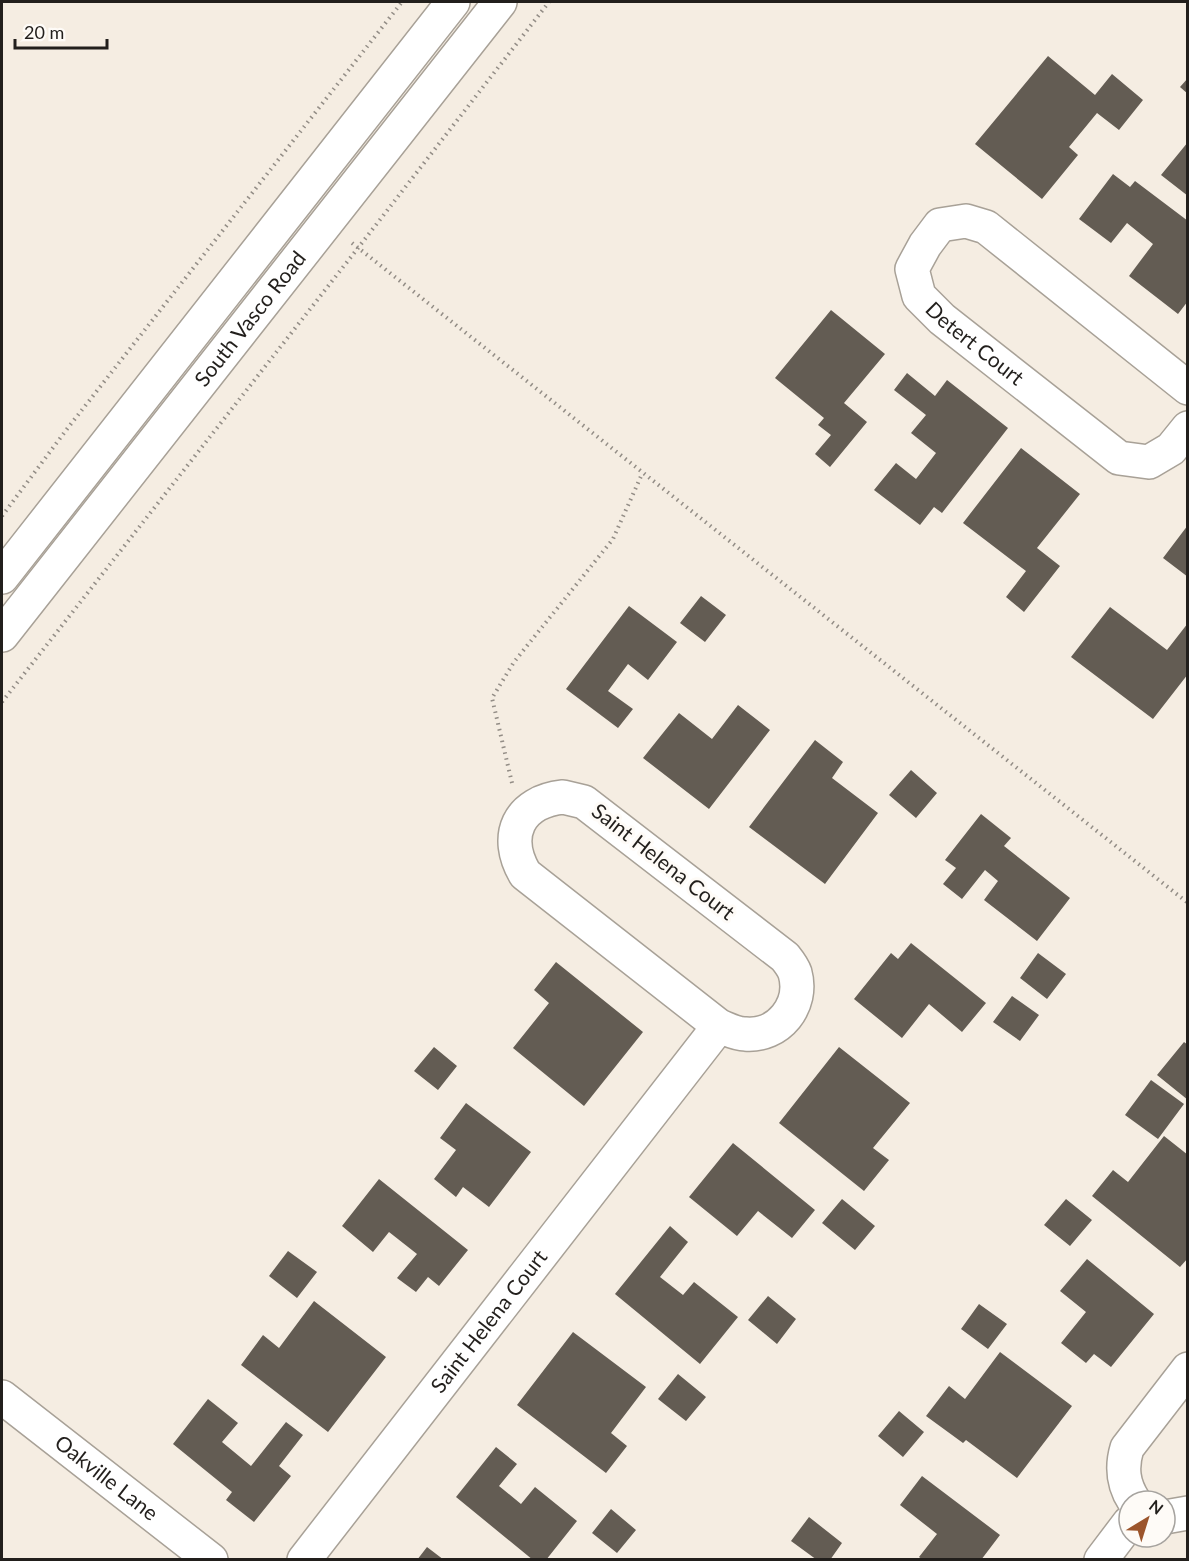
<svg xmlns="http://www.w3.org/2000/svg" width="1189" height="1561" font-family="Lato,sans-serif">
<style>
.building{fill:#635c53}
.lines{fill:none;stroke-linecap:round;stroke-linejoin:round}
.street-casing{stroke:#a8a197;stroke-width:36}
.secondary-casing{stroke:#a8a197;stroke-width:36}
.path{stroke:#938d86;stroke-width:4;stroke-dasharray:1.5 4.5;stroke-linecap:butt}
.street{stroke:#fff;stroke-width:33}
.secondary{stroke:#fff;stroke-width:33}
.labels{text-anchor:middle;stroke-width:6;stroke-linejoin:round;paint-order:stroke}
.street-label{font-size:21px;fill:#221f1c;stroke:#fefbf7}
</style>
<rect width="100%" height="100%" fill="#f5ede2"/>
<path class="building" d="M1048 56 1095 95 1112 74 1143 100 1119 130 1097 113 1069 147 1078 155 1042 199 975 144Z
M1188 78V94L1180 87Z
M1188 142V196L1161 175Z
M1113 174 1130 187 1135 181 1188 221V301L1178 314 1129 276 1153 244 1127 223 1111 243 1079 219Z
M831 310 885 354 844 403 867 422 830 467 815 454 831 435 818 425 824 418 775 378Z
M907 373 935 396 947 380 1008 428 942 513 934 507 920 525 874 490 896 463 916 479 936 453 911 433 926 415 894 390Z
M1021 448 1080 494 1037 548 1060 566 1024 612 1006 597 1026 571 963 523Z
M1188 525V577L1163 558Z
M701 596 726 615 705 642 680 623Z
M629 606 677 642 648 680 628 664 608 691 633 709 618 728 566 689Z
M1110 607 1167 650 1188 623V674L1153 719 1071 657Z
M738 705 770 730 709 809 643 758 679 713 712 739Z
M815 740 843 762 832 778 878 813 825 884 749 827Z
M911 770 937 793 916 818 889 795Z
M981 814 1011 838 1004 846 1070 898 1037 941 984 900 998 881 985 870 962 899 943 884 956 868 945 860Z
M911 943 986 1003 962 1032 929 1004 902 1038 854 999 891 953 898 959Z
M1038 953 1066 974 1047 999 1020 978Z
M556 962 643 1032 584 1106 513 1048 549 1003 534 990Z
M1012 996 1039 1015 1020 1041 993 1022Z
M1184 1042 1188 1045V1100L1157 1075Z
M434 1047 457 1066 438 1090 414 1071Z
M839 1047 910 1103 873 1148 889 1160 864 1191 779 1123Z
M1151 1080 1184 1104 1158 1139 1125 1115Z
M466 1103 531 1152 489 1207 463 1187 456 1197 434 1179 456 1150 440 1138Z
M1164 1136 1188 1155V1258L1180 1267 1092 1196 1113 1170 1128 1182Z
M733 1143 815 1210 792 1238 758 1211 737 1236 689 1197Z
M379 1179 468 1250 439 1286 428 1277 416 1292 397 1278 417 1254 389 1232 373 1252 342 1226Z
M842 1199 875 1226 855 1250 822 1223Z
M1066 1199 1092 1220 1070 1246 1044 1225Z
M670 1226 688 1242 660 1277 683 1295 694 1282 738 1317 700 1364 615 1294Z
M288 1251 317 1272 297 1298 269 1276Z
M1087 1259 1154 1314 1111 1367 1094 1354 1086 1363 1061 1343 1086 1312 1060 1291Z
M768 1296 796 1319 777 1344 748 1320Z
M314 1301 386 1357 328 1432 241 1365 263 1335 279 1348Z
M979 1304 1007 1324 988 1349 961 1329Z
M573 1332 646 1387 611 1433 627 1446 606 1473 517 1405Z
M1000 1352 1072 1406 1017 1478 966 1440 963 1443 926 1416 949 1386 965 1399Z
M678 1374 706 1397 686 1421 658 1399Z
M208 1399 238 1423 222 1442 251 1466 286 1422 303 1435 279 1466 291 1476 254 1522 226 1500 232 1492 173 1444Z
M899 1411 924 1432 903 1457 878 1436Z
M496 1447 517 1464 499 1486 521 1504 535 1487 577 1521 546 1560H533L456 1497Z
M922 1476 1000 1535 981 1560H923L919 1557 937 1534 900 1505Z
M611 1509 636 1530 617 1553 592 1533Z
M809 1517 842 1543 830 1560H817L791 1541Z
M427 1547 444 1560H417Z"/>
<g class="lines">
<g class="street-casing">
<g id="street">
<path id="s1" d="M1188 388 986 227 966 221 940 225 925 245 912 269 919 296 942 319 1119 458 1149 462 1171 449 1188 428"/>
<path d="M563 797 584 802 785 957C789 962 793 967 795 973 804 1005 779 1037 745 1034 736 1034 727 1029 719 1026L525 874C503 836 518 802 563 797Z"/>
<path d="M1134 1501C1123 1484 1121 1468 1127 1448L1188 1369"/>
<path d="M1165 1517 1188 1513"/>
<path id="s2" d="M304 1560 719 1026"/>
<path d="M1101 1560 1129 1523"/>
</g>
</g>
<g class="secondary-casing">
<g id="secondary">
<path d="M2 577 453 2"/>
<path id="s3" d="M2 635 500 2"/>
<path id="s4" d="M2 1397 211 1560"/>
</g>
</g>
<path class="path" d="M352 243 1188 903
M2 516 67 429 402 2
M2 702 358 248 549 2
M512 783 492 698 514 662 613 539 642 474"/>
<use href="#street" class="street"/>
<use href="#secondary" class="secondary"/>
</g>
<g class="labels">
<g class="street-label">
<text dy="7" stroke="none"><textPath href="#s3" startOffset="402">South Vasco Road</textPath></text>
<text dy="7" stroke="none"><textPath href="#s1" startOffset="459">Detert Court</textPath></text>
<text transform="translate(663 862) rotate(38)" y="7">Saint Helena Court</text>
<text dy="7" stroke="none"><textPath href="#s2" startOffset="302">Saint Helena Court</textPath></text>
<text dy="7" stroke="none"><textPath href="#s4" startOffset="132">Oakville Lane</textPath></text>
</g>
</g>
<rect width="1189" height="1561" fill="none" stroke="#221f1c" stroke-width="6"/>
<g transform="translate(1147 1519) rotate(38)"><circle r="28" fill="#fefbf7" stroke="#a6a39f" stroke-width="1.5"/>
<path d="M0-4.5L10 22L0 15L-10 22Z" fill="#9c552c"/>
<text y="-9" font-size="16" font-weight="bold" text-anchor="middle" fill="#221f1c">N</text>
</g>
<path d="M15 39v9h92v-9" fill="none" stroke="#221f1c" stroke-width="3"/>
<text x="24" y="39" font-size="18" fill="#221f1c" stroke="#fefbf7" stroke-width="4.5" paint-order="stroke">20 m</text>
</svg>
